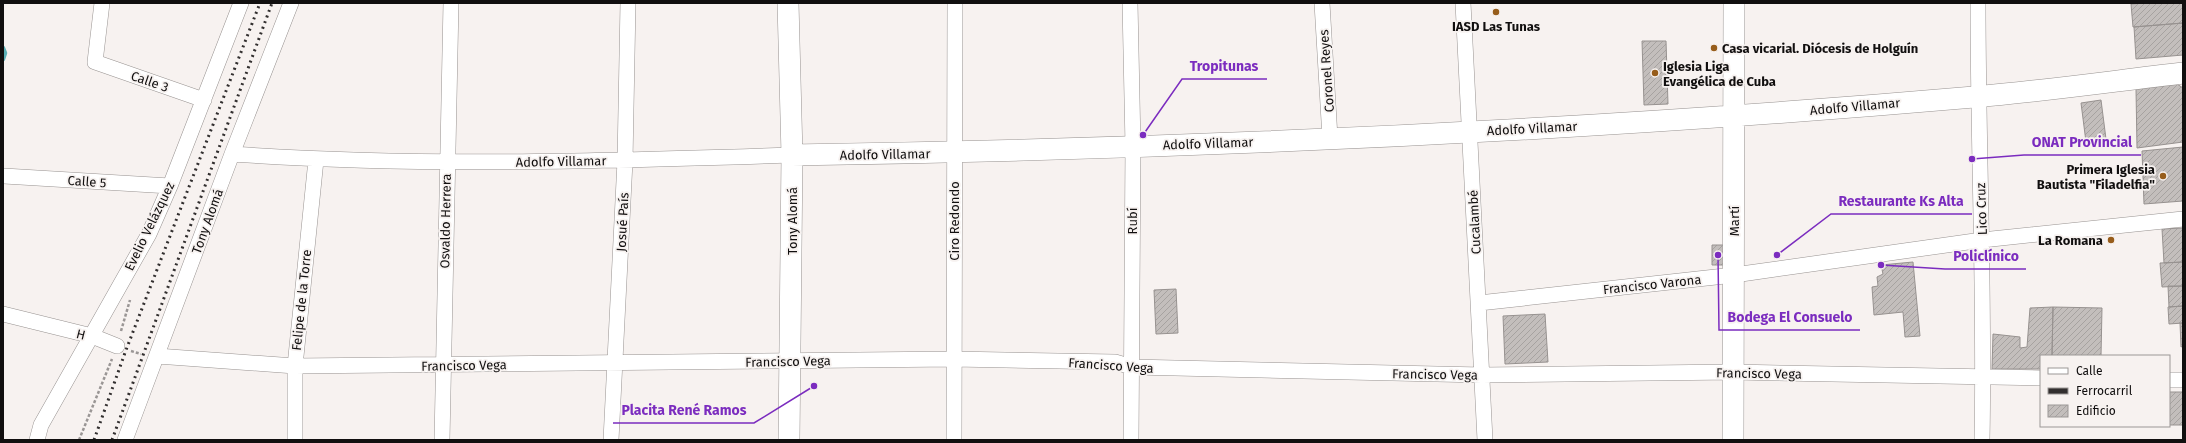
<svg xmlns="http://www.w3.org/2000/svg" width="2186" height="443" font-family="'Fira Sans',sans-serif">
<style>
.lines{fill:none;stroke-linecap:round;stroke-linejoin:round}
.stream{stroke:#5cb1b7;stroke-width:4.5}
.building{fill:url(#building-hatch);stroke:#979290}
.street-casing{stroke:#989391;stroke-width:16}
.secondary-casing{stroke:#989391;stroke-width:22}
.path{stroke:#9a9695;stroke-width:2.5;stroke-dasharray:3 2;stroke-linecap:butt}
.street{stroke:#fff;stroke-width:15}
.secondary{stroke:#fff;stroke-width:21}
.rail{stroke:#322f2f;stroke-width:3;stroke-dasharray:2 4;stroke-linecap:butt}
.poi-dot{fill:#975d1b;stroke:#f7f2f0;stroke-width:1.5}
.labels{text-anchor:middle;stroke-width:3.5;stroke-linejoin:round;paint-order:stroke}
.poi-label{font-size:13px;font-weight:bold;fill:#110f0f;stroke:#f7f2f0;text-anchor:start}
.street-label{font-size:13px;fill:#110f0f;stroke:#f7f2f0}
.leader{fill:none;stroke:#7b2cbf;stroke-width:1.5}
.callout-dot{fill:#7b2cbf;stroke:#f7f2f0;stroke-width:1.5}
.callout-label{font-size:14px;text-anchor:middle;font-weight:bold;fill:#7b2cbf;stroke:#f7f2f0;stroke-width:3.5;stroke-linejoin:round;paint-order:stroke}
</style>
<defs>
<pattern id="building-hatch" width="6" height="6" patternUnits="userSpaceOnUse"><rect width="6" height="6" fill="#c3bebc"/><path d="M-1 1l2-2M0 6l6-6M5 7l2-2" fill="none" stroke="#a6a2a0"/></pattern>
</defs>
<rect width="100%" height="100%" fill="#f7f2f0"/>
<g class="lines">
<path class="stream" d="M3 48 5 53 3 59"/>
</g>
<path class="building" d="M2148 3H2183V23L2133 27 2131 4Z
M2183 23V55L2136 59 2134 27Z
M1642 41H1666L1668 104 1644 105Z
M2177 84 2183 88V142L2137 148 2136 89Z
M2101 100 2106 139 2086 142 2081 103Z
M2183 147V201L2144 204 2142 151Z
M2183 228V262L2164 263 2162 229Z
M1712 245H1724V265H1712Z
M1913 262 1920 336 1905 337 1903 312 1874 315 1872 287 1878 286 1877 277 1883 274 1881 265Z
M2183 262V286L2162 287 2160 263Z
M2168 286H2183V306L2169 307Z
M1176 289 1178 333 1156 334 1154 290Z
M2183 306V323L2169 324 2168 307Z
M2053 307 2102 308 2101 356H2052Z
M2053 307 2052 356H2041V369H1992L1993 334 2020 337V348L2027 347 2030 308Z
M1545 314 1548 362 1505 364 1503 316Z
M2180 323H2183V346L2181 347Z
M2169 392H2183V425H2169Z"/>
<g class="lines">
<g class="street-casing">
<path id="street" d="M102 3 95 62 204 100
M1130 3 1133 146 1131 440
M1322 3 1330 138
M1463 3 1485 440
M1978 3C1978 149 1985 294 1982 440
M232 154C418 167 605 161 792 155
M4 176 170 186
M1479 303 1734 275 1982 240 2183 219
M3 314 92 336 117 346
M157 356 295 366 954 359 1115 362 1132 367 1482 375 1733 372 2041 378
M2169 380H2183
M37 440 41 425 149 234 170 186 241 3
M125 440 232 154 291 3
M295 440V366L316 160
M442 440 451 3
M611 440 625 161 628 3
M954 440 955 3"/>
</g>
<g class="secondary-casing">
<path id="secondary" d="M788 3 792 155 789 440
M792 155C1187 149 1581 131 1974 97 2044 91 2114 81 2183 73
M1733 440 1734 3"/>
</g>
<path class="path" d="M121 331 130 300
M131 351 141 354
M79 440 112 359"/>
<use href="#street" class="street"/>
<use href="#secondary" class="secondary"/>
<path class="rail" d="M94 440 126 350 260 3
M112 440 272 3"/>
</g>
<g class="poi-dot">
<circle cx="1496" cy="12" r="4"/>
<circle cx="1714" cy="48" r="4"/>
<circle cx="1655" cy="73" r="4"/>
<circle cx="2163" cy="176" r="4"/>
<circle cx="2111" cy="240" r="4"/>
</g>
<g class="labels">
<g class="poi-label">
<text x="1496" y="31" text-anchor="middle">IASD Las Tunas</text>
<text x="1722" y="53">Casa vicarial. Diócesis de Holguín</text>
<text x="1663" y="71">Iglesia Liga<tspan x="1663" dy="15">Evangélica de Cuba</tspan></text>
<text x="2155" y="174" text-anchor="end">Primera Iglesia<tspan x="2155" dy="15">Bautista "Filadelfia"</tspan></text>
<text x="2103" y="245" text-anchor="end">La Romana</text>
</g>
<g class="street-label">
<text transform="translate(1326 71) rotate(-94)" y="5">Coronel Reyes</text>
<text transform="translate(150 81) rotate(19)" y="5">Calle 3</text>
<text transform="translate(1855 106) rotate(-5)" y="5">Adolfo Villamar</text>
<text transform="translate(1532 128) rotate(-3)" y="5">Adolfo Villamar</text>
<text transform="translate(1208 143) rotate(-2)" y="5">Adolfo Villamar</text>
<text transform="translate(885 154) rotate(-1)" y="5">Adolfo Villamar</text>
<text transform="translate(561 161) rotate(-1)" y="5">Adolfo Villamar</text>
<text transform="translate(87 181) rotate(4)" y="5">Calle 5</text>
<text transform="translate(1981 209) rotate(-92)" y="5">Lico Cruz</text>
<text transform="translate(207 221) rotate(-70)" y="5">Tony Alomá</text>
<text transform="translate(445 221) rotate(-89)" y="5">Osvaldo Herrera</text>
<text transform="translate(792 221) rotate(-90)" y="5">Tony Alomá</text>
<text transform="translate(954 221) rotate(-90)" y="5">Ciro Redondo</text>
<text transform="translate(1132 221) rotate(-90)" y="5">Rubí</text>
<text transform="translate(1734 221) rotate(-90)" y="5">Martí</text>
<text transform="translate(622 222) rotate(-87)" y="5">Josué País</text>
<text transform="translate(1474 222) rotate(-93)" y="5">Cucalambé</text>
<text transform="translate(149 226) rotate(-64)" y="5">Evelio Velázquez</text>
<text transform="translate(1652 284) rotate(-6)" y="5">Francisco Varona</text>
<text transform="translate(301 300) rotate(-84)" y="5">Felipe de la Torre</text>
<text transform="translate(81 334) rotate(14)" y="5">H</text>
<text transform="translate(788 361) rotate(-1)" y="5">Francisco Vega</text>
<text transform="translate(464 365) rotate(-1)" y="5">Francisco Vega</text>
<text transform="translate(1111 365) rotate(4)" y="5">Francisco Vega</text>
<text transform="translate(1759 373) rotate(1)" y="5">Francisco Vega</text>
<text transform="translate(1435 374) rotate(1)" y="5">Francisco Vega</text>
</g>
</g>
<path class="leader" d="M1143 135L1182 79H1267M1972 159L2024 155H2141M1777 255L1831 214H1972M1881 265L1945 269H2026M1718 255L1719 330H1860M814 386L754 423H613"/>
<g class="callout-dot">
<circle cx="1143" cy="135" r="4"/>
<circle cx="1972" cy="159" r="4"/>
<circle cx="1777" cy="255" r="4"/>
<circle cx="1881" cy="265" r="4"/>
<circle cx="1718" cy="255" r="4"/>
<circle cx="814" cy="386" r="4"/>
</g>
<g class="callout-label">
<text x="1224" y="71">Tropitunas</text>
<text x="2082" y="147">ONAT Provincial</text>
<text x="1901" y="206">Restaurante Ks Alta</text>
<text x="1986" y="261">Policlínico</text>
<text x="1790" y="322">Bodega El Consuelo</text>
<text x="684" y="415">Placita René Ramos</text>
</g>
<rect width="2186" height="443" fill="none" stroke="#110f0f" stroke-width="8"/>
<rect x="2040" y="355" width="130" height="72" fill="#f7f2f0" stroke="#9b9796"/>
<rect x="2048" y="368" width="20" height="6" fill="#ffffff" stroke="#9b9796"/>
<text x="2076" y="375" font-size="12" fill="#110f0f">Calle</text>
<rect x="2048" y="388" width="20" height="6" fill="#322f2f" stroke="#9b9796"/>
<text x="2076" y="395" font-size="12" fill="#110f0f">Ferrocarril</text>
<rect x="2048" y="405" width="20" height="12" fill="url(#building-hatch)" stroke="#9b9796"/>
<text x="2076" y="415" font-size="12" fill="#110f0f">Edificio</text>
</svg>
